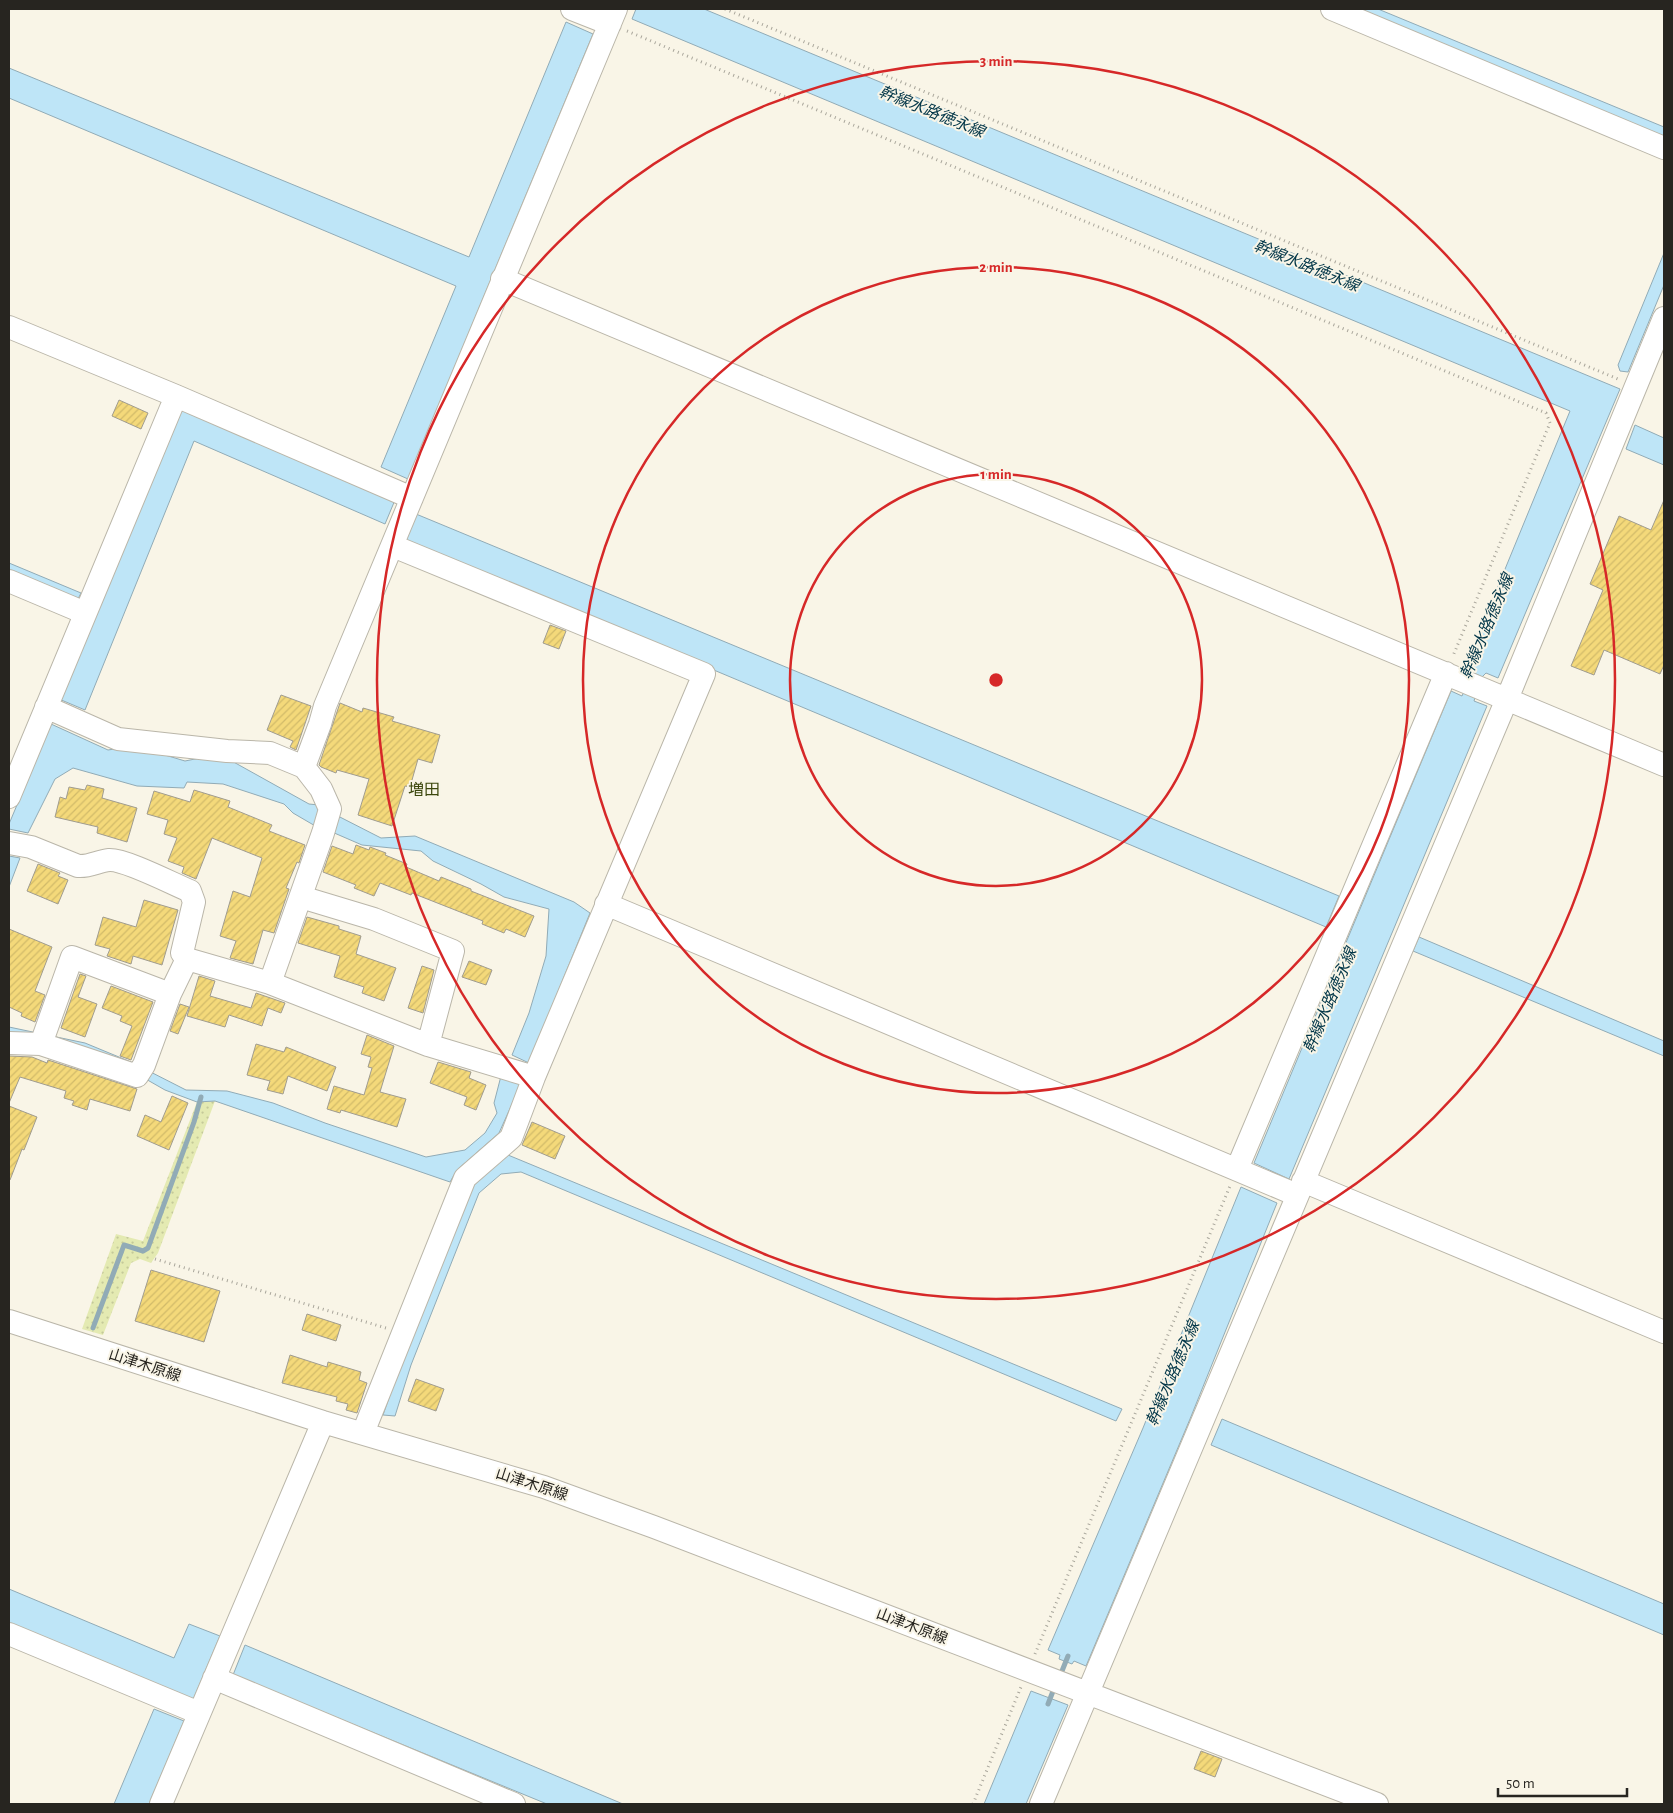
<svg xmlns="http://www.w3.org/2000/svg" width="1673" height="1813" font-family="'Alegreya Sans','Noto Sans JP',sans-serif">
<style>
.grass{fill:url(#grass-dots)}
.water{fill:#bee5f7;stroke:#91abb6}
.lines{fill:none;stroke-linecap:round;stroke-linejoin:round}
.stream{stroke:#91abb6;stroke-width:5}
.building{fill:url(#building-hatch);stroke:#a09c8f}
.minor-casing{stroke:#bab6a9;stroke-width:24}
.path{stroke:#a9a69b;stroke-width:3;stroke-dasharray:1 4;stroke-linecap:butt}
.minor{stroke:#fff;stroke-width:22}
.ring{fill:none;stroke:#d62828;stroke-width:2.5}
.labels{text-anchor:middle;stroke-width:4;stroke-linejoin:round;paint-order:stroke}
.street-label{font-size:15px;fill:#272520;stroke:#f9f5e7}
.water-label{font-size:16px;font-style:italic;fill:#023648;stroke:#f9f5e7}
.neighbourhood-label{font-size:16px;fill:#3c470d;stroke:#f9f5e7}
.centre{fill:#d62828;stroke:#f9f5e7;stroke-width:2.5}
.ring-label{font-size:15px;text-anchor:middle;font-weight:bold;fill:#d62828;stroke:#f9f5e7;stroke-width:4;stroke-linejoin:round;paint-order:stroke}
</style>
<defs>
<pattern id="grass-dots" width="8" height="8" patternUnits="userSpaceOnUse" patternTransform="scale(1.25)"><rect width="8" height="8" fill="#e4eab2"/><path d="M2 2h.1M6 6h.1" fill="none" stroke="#c4c999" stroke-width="1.8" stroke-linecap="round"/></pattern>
<pattern id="building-hatch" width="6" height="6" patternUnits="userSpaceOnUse" patternTransform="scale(1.25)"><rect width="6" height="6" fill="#f4d97a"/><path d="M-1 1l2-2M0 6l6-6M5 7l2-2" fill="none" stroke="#d1ba69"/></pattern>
</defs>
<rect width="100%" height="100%" fill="#f9f5e7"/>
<path class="grass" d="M215 1101 158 1253 151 1263 140 1259 131 1263 103 1335 82 1329 116 1234 143 1241 197 1102Z"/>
<path class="water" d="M636 9H704L1620 389 1498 678 1486 673 1482 677 1474 673 1476 669 1466 664 1570 411 632 19Z
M1355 9H1378L1664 127V138Z
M566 22 593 34 408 479 381 467 456 286 9 98V68L469 257Z
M1664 253V285L1628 372 1620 371 1618 365Z
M179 405 395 500 385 524 194 441 85 710 59 699Z
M1635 425 1664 438V465L1626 449Z
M416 514 1339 896 1326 927 404 540Z
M9 563 81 593 78 599 9 571Z
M1465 689 1476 694 1474 701 1487 706 1289 1179 1254 1163 1451 691 1462 696Z
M51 724 108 750 121 748 155 752 185 761 205 757 230 760 309 804 319 805 317 827 293 813 284 804 223 784 187 782 184 788 137 786 73 768 55 779 28 833 9 829V824Z
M334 814 381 838 415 836 574 902 590 913 529 1063 512 1055 529 1013 546 956 549 909 504 897 481 884 433 861 421 851 362 845 332 832Z
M9 856 20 858 9 887Z
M1419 937 1664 1041V1056L1413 951Z
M9 1027 85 1043 131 1062 186 1090 227 1091 273 1103 325 1123 426 1157 465 1150 485 1133 497 1113 494 1103 501 1076 521 1084 499 1133 457 1170 450 1182 215 1101 197 1102 165 1090 123 1066 9 1038Z
M508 1155 1122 1409 1116 1421 521 1172 501 1174 479 1193 411 1365 395 1416 383 1415 402 1360 469 1187Z
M1241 1187 1277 1203 1190 1419 1086 1666 1074 1661 1072 1664 1059 1659 1060 1655 1048 1650 1143 1428Z
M1222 1419 1664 1604V1635L1211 1445Z
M9 1589 174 1658 189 1624 220 1636 193 1700 9 1624Z
M245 1645 623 1804H547L233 1675Z
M1031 1691 1068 1705 1026 1804H984Z
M154 1709 184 1721 149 1804H114Z"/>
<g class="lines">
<path class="stream" d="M93 1328 124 1245 143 1251 148 1248 194 1122 201 1097
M1060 1676 1068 1656
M1048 1704 1055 1686"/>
</g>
<path class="building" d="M119 400 148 413 141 429 112 416Z
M1664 500V665L1660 674 1604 650 1594 675 1571 666 1603 590 1590 584 1619 516 1651 530Z
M550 625 566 631 559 649 543 643Z
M281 695 311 706 296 750 290 747 293 741 267 730Z
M340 703 362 712 363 708 394 717 392 721 440 735 432 763 418 759 410 787 405 786 392 826 358 815 369 779 337 770 336 773 321 767 319 765Z
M87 785 104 789 102 798 137 808 127 842 97 833 98 827 55 817 60 797 66 799 69 787 85 790Z
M194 790 230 801 228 807 272 825 269 831 305 845 299 863 297 862 286 888 289 889 274 933 263 930 253 964 230 958 236 941 220 936 233 891 250 897 262 858 212 838 196 879 182 873 184 867 168 861 177 838 164 834 168 820 147 814 154 791 190 802Z
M356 845 369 850 370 847 386 853 385 855 407 864 406 867 439 881 441 877 471 889V891L534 916 525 937 506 929 504 933 482 924 483 921 412 893 411 895 380 883 374 896 354 888 356 885 323 872 332 846 353 854Z
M38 864 60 873 58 876 68 880 58 904 27 891Z
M144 900 178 910 162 965 133 956 131 964 107 956 110 949 95 945 103 917 136 927Z
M307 917 339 926V929L361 936 356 954 396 968 384 1001 362 993 364 987 334 977 340 956 298 943Z
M9 929 52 947 35 991 45 995 35 1022 21 1016 22 1013 9 1007Z
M469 961 492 970 486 985 462 977Z
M422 966 434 970 423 1013 408 1008Z
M80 974 86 976 78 997 97 1004 85 1037 61 1028Z
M199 976 215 981 210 996 251 1008 256 993 285 1003 281 1013 268 1008 262 1026 229 1015 225 1027 187 1016Z
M111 986 153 1002 131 1060 120 1056 132 1026 120 1021 122 1016 102 1008Z
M180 1004 189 1007 178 1034 170 1031Z
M367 1035 394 1046 380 1092 406 1099 397 1127 341 1110 340 1113 327 1109 334 1086 364 1095 372 1068 368 1067 371 1057 361 1054Z
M256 1044 284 1052 286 1047 336 1067 327 1091 288 1076 283 1094 267 1090 270 1081 247 1075Z
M9 1056 32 1057 47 1063 48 1060 137 1089 130 1111 90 1099 87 1110 72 1105 74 1101 64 1098 66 1091 20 1077 9 1103Z
M438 1062 471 1072 469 1078 486 1085 476 1110 464 1105 467 1097 430 1083Z
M172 1096 188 1103 169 1150 137 1136 145 1115 161 1122Z
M9 1106 37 1117 24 1150 22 1149 10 1180H9Z
M532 1122 565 1136 555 1159 522 1145Z
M151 1270 220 1291 204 1342 135 1321Z
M307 1314 341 1325 336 1341 302 1330Z
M290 1355 327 1367 328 1362 361 1372 359 1380 367 1383 357 1413 346 1410 348 1404 336 1401 337 1397 282 1383Z
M416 1379 444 1389 436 1411 408 1401Z
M1201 1751 1222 1759 1215 1777 1194 1769Z"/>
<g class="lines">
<g class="minor-casing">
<path id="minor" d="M572 9 610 24
M1332 9 1664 148
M502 279 1664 765
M9 327 176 396 412 498
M9 581 85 613
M304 767 320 724 325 706 616 9
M9 797 176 396
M9 843 31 847 78 866C90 867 98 861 109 860 125 859 173 884 190 891L194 902 182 953 187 959 270 983 323 833 330 809 321 789 304 767 270 753 227 751 118 739 46 707
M301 897 374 919 453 951 428 1045
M606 904 1297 1195
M270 983 428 1045 534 1077
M9 1043 41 1044 137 1076 144 1065 170 994 187 959
M41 1044 72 957 170 994
M1237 1169 1446 673
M1303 1181 1664 1332
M9 1321 323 1422 544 1487 654 1527 1377 1804
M363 1433 465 1178 511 1138 534 1077 704 674 393 546
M9 1634 199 1713
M214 1678 514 1804
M161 1804 323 1422
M1041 1804 1507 699 1664 318"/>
</g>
<path class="path" d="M725 9 1618 379
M627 31 1546 413 1550 423 1453 656
M155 1259 386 1328
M1035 1654 1230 1186
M973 1804 1021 1687"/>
<use href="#minor" class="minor"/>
</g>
<g class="ring">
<circle cx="996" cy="680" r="206"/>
<circle cx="996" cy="680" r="413"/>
<circle cx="996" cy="680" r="619"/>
</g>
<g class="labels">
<g class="street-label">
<text transform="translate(145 1365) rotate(18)" y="5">山津木原線</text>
<text transform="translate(532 1484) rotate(18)" y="5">山津木原線</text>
<text transform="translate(912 1626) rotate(21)" y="5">山津木原線</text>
</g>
<g class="water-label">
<text transform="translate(932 111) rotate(22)" y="6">幹線水路徳永線</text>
<text transform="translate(1307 265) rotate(22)" y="6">幹線水路徳永線</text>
<text transform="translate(1486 626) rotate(-67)" y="6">幹線水路徳永線</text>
<text transform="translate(1329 1000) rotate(-67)" y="6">幹線水路徳永線</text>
<text transform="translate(1172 1373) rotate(-67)" y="6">幹線水路徳永線</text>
</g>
<g class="neighbourhood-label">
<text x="424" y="795">増田</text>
</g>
</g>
<circle cx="996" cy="680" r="8" class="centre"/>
<g class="ring-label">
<text x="996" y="66">3 min</text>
<text x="996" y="272">2 min</text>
<text x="996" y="479">1 min</text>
</g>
<rect width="1673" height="1813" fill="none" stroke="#272520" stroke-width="20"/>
<path d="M1498 1788v8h129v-8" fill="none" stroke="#272520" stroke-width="2.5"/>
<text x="1506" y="1788" font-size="15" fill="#272520" stroke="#f9f5e7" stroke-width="4" paint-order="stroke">50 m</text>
</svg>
